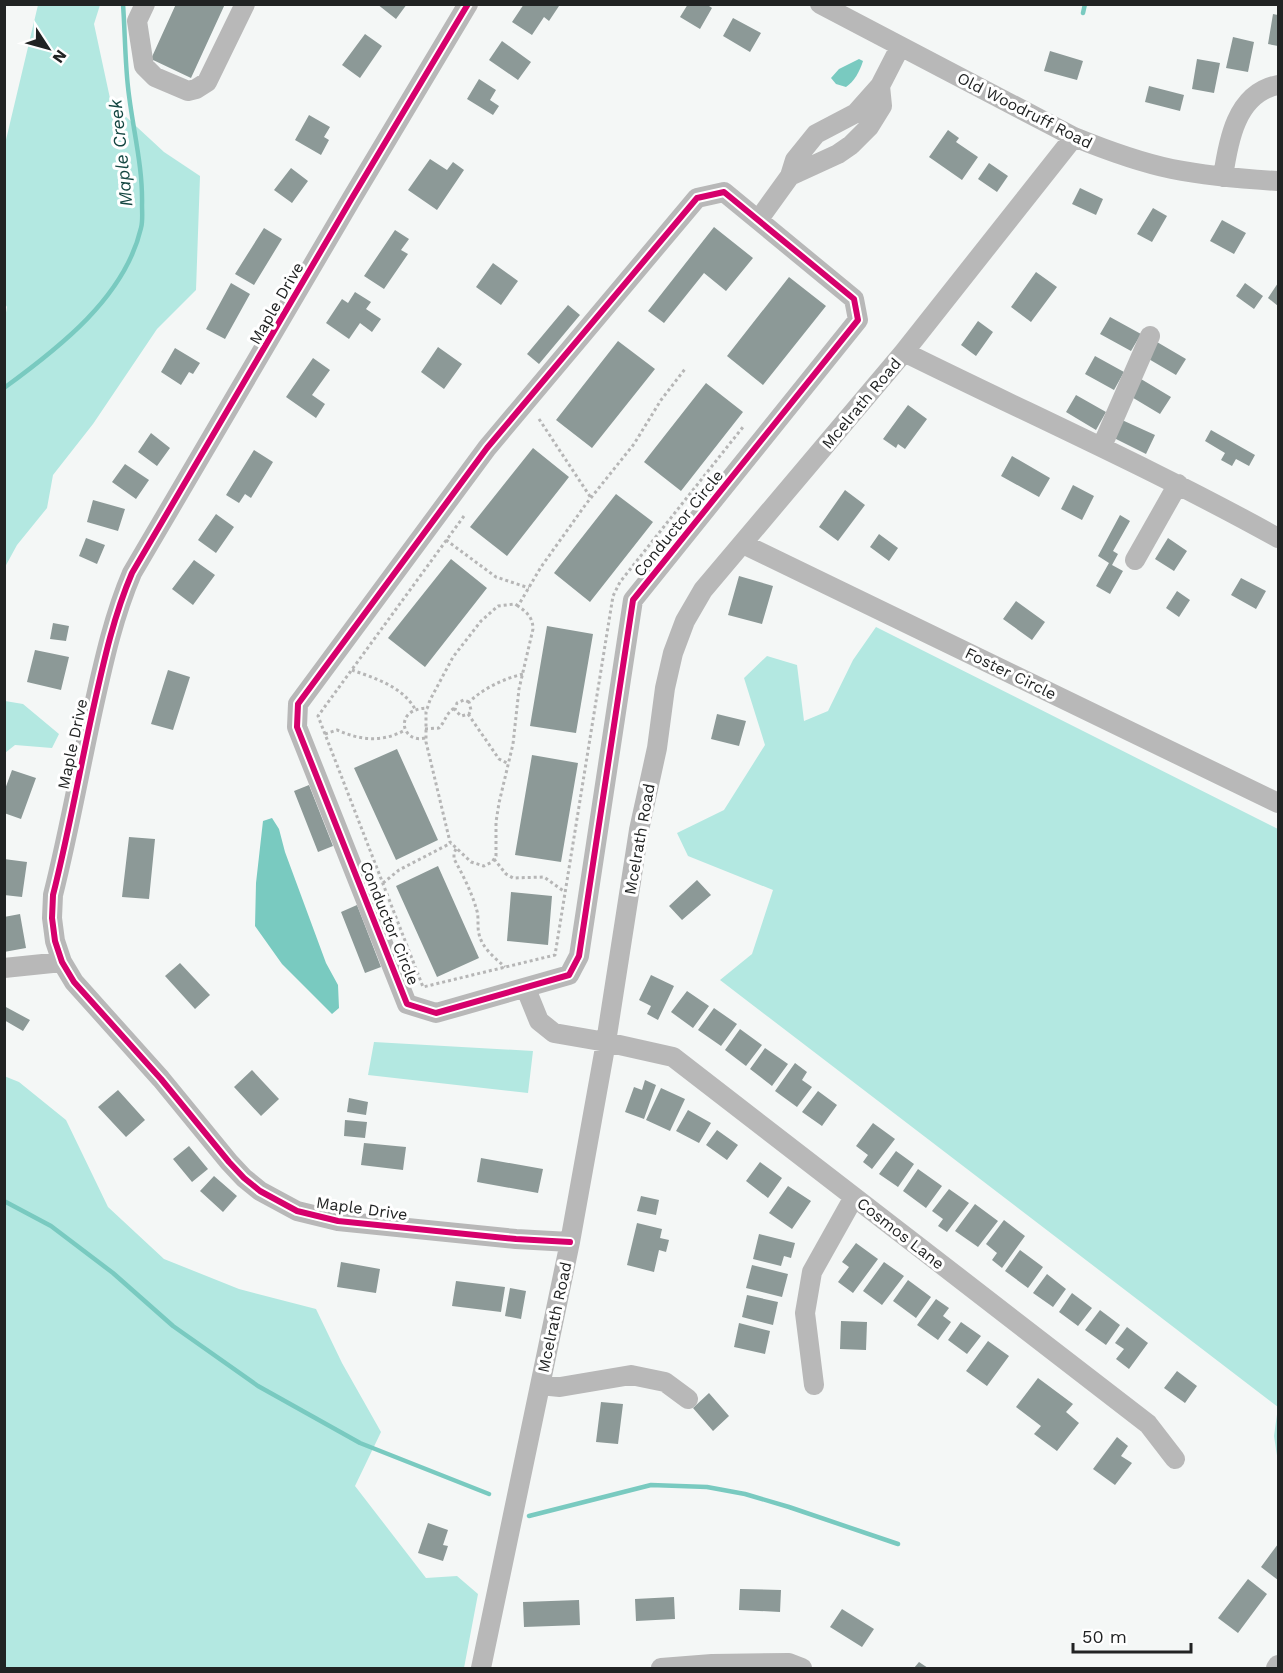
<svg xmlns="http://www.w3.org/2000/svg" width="1283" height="1673" font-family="'Work Sans',sans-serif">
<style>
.green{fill:#b3e8e1}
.water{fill:#79cac0}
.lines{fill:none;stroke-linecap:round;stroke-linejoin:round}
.stream{stroke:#79cac0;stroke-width:4.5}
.building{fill:#8c9997}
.path{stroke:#b6b6b6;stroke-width:3;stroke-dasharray:3 3;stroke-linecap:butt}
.minor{stroke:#b8b8b8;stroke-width:20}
.cycleway-casing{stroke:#fff;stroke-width:10}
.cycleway{stroke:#d6006c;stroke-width:6}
.labels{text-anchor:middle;stroke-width:6;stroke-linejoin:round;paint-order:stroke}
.street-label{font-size:16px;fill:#212323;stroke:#fff}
.water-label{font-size:18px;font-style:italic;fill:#154742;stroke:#fff}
</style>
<rect width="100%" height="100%" fill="#f4f7f6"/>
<path class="green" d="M38 5H100L94 24 111 103 164 152 200 176 196 290 157 329 93 424 53 475 47 508 17 545 5 567 4 324 7 307 4 302 5 144Z
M876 627 1278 829V1462L1274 1436 1278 1407 720 980 752 954 773 890 688 856 677 833 724 810 765 745 744 678 767 656 797 665 804 721 828 711 853 660Z
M5 701 23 704 59 734 52 748 15 745 5 753Z
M374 1042 533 1051 528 1093 368 1075Z
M4 1076 19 1082 66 1120 108 1207 164 1259 239 1289 316 1309 342 1363 381 1432 355 1486 426 1578 457 1576 478 1594 464 1668H5Z"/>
<path class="water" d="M859 59 863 61C860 71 854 82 846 87L836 84 831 78 839 69Z
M272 818 279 829 285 852 326 963 338 985 339 1008 332 1014 282 964 255 926 256 883 263 821Z"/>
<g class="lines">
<path class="stream" d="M1083 13 1085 4
M4 388C59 348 125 297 141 228 143 221 142 212 142 205 143 165 132 126 128 87 125 60 125 32 123 4
M4 1201 51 1226 113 1273 173 1326 258 1386 360 1443 489 1494
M529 1516 651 1485 707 1487 745 1494 789 1507 898 1544"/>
</g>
<path class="building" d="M176 4H225L191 78 151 59Z
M377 4H407L396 19Z
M524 4H558L559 6 549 21 544 17 532 35 512 22Z
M688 4H706L712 8 700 29 680 17Z
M1273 14 1278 15V46L1268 44Z
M733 18 761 33 750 52 723 36Z
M365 34 382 46 360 78 342 65Z
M1233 37 1254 42 1248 72 1226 68Z
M502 41 531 62 518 80 489 60Z
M1050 51 1083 61 1077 80 1044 71Z
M1197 59 1220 63 1214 93 1192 89Z
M479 79 496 90 490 100 499 106 493 115 467 99Z
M1149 86 1184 95 1180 111 1145 102Z
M309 115 330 127 324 137 329 140 321 155 295 140Z
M948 130 959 138 956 142 978 157 962 180 929 157Z
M430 159 447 170 453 162 464 170 437 210 408 190Z
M989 163 1008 176 997 192 978 179Z
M291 168 308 181 292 203 274 190Z
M1080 188 1103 199 1096 215 1072 204Z
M1153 208 1167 216 1152 242 1137 234Z
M1222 220 1246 233 1234 254 1210 241Z
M714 227 753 258 726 291 704 273 664 323 648 311Z
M264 228 282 239 254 285 235 274Z
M395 230 409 239 401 250 408 254 384 289 364 276Z
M493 263 518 281 501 305 476 287Z
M1036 272 1057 287 1031 322 1011 307Z
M789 277 826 306 763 385 727 356Z
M231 283 250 294 225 339 206 329Z
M1245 283 1263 296 1254 309 1236 296Z
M1278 283V306L1268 298Z
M355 292 371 302 366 309 381 319 372 332 360 323 349 339 326 323 342 299 348 303Z
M568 305 580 315 539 364 527 354Z
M1110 317 1141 334 1131 351 1100 334Z
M978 321 993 332 976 356 961 345Z
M618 341 655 369 592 448 556 420Z
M1157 342 1186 359 1176 375 1147 358Z
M438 347 462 364 444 389 421 372Z
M175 348 200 363 193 374 189 372 181 385 161 372Z
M1095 356 1124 372 1114 390 1085 374Z
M313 358 330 370 312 395 325 404 316 418 286 397Z
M1141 379 1171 397 1160 414 1130 396Z
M706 383 743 412 681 491 644 462Z
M1076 395 1106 412 1096 430 1066 412Z
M908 405 927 419 905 449 898 444 896 448 883 439Z
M1122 420 1155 435 1146 454 1114 438Z
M1211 430 1255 455 1249 466 1236 459 1232 466 1221 460 1225 453 1205 441Z
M151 433 170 448 157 466 138 452Z
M533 448 569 477 507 556 470 527Z
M254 450 273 462 251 498 245 494 239 503 226 495Z
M1012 456 1050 478 1039 497 1001 476Z
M125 464 149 480 136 499 112 482Z
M1073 485 1094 496 1082 520 1061 509Z
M845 490 865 505 838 541 819 527Z
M616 494 653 522 590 602 554 573Z
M93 500 125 509 118 531 87 522Z
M216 514 234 527 216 553 198 540Z
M1120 515 1130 521 1113 551 1118 554 1112 565 1123 571 1110 594 1096 586 1109 563 1098 556Z
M879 534 898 548 889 561 870 547Z
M86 538 105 545 97 564 79 556Z
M1168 538 1187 551 1174 571 1155 559Z
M451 559 487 588 425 667 388 638Z
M194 560 215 575 193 605 172 589Z
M739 576 773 586 762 624 728 615Z
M1241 578 1266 591 1256 609 1231 595Z
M1177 591 1190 600 1179 617 1166 608Z
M1016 601 1045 622 1032 640 1003 619Z
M53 623 69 626 66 641 50 639Z
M547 626 593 634 576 733 530 726Z
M35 650 69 657 61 690 27 682Z
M168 670 190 677 173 730 151 724Z
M717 714 746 721 739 746 711 739Z
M397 749 438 840 396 860 354 768Z
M532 755 578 763 561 862 515 855Z
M12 770 36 778 21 819 4 813V792Z
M309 785 333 846 318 852 294 791Z
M129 837 155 839 149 899 122 897Z
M4 859 27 862 22 897 4 895Z
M438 866 479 958 437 977 396 886Z
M697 880 711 895 682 920 669 906Z
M511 892 552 896 548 945 507 941Z
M357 905 381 967 365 973 341 912Z
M20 914 26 948 4 952V917Z
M180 963 210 995 195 1009 165 976Z
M651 975 674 986 658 1020 647 1014 651 1006 639 1000Z
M687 991 709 1006 693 1028 671 1012Z
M4 1006 30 1020 23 1031 4 1020Z
M714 1008 737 1024 721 1046 698 1030Z
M740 1029 762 1045 746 1066 725 1050Z
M765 1048 788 1064 772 1086 750 1069Z
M795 1063 807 1072 802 1080 812 1087 797 1107 775 1091Z
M252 1070 279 1099 261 1116 234 1087Z
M645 1080 656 1085 644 1119 625 1112 634 1087 642 1090Z
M661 1088 685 1099 670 1131 646 1120Z
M118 1090 145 1120 126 1137 98 1107Z
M818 1091 837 1105 822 1126 802 1112Z
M349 1098 368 1102 366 1115 347 1112Z
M688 1110 711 1123 699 1143 676 1131Z
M345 1120 367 1122 365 1138 344 1136Z
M873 1123 895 1139 872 1169 863 1162 868 1155 856 1146Z
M717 1130 738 1145 727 1160 706 1145Z
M364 1143 406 1147 403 1170 361 1165Z
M189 1146 208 1169 192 1182 173 1159Z
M896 1151 914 1164 898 1187 879 1174Z
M481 1158 543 1169 538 1193 477 1182Z
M760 1162 782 1178 768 1198 746 1181Z
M918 1169 942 1186 926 1208 903 1191Z
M214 1176 237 1196 223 1212 200 1191Z
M788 1186 811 1201 792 1229 769 1213Z
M949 1189 969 1203 947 1232 938 1226 943 1219 932 1211Z
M641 1196 659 1200 656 1215 637 1211Z
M975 1204 998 1221 978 1247 955 1231Z
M1004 1220 1025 1236 1002 1268 992 1260 997 1253 986 1244Z
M637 1223 662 1229 660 1238 669 1240 666 1252 659 1250 654 1272 627 1265Z
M759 1234 795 1243 791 1258 784 1256 781 1266 753 1259Z
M856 1243 878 1259 853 1293 838 1282 849 1267 842 1262Z
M1020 1250 1043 1267 1028 1288 1005 1271Z
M341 1262 380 1269 376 1293 337 1287Z
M884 1262 904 1276 882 1305 863 1291Z
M752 1265 788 1274 782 1297 746 1288Z
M1047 1274 1066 1289 1053 1307 1033 1293Z
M908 1280 931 1297 916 1318 893 1301Z
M456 1281 505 1287 501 1312 452 1306Z
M510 1288 526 1291 521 1319 505 1316Z
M1072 1293 1092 1308 1078 1326 1059 1312Z
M747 1295 778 1302 773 1325 742 1317Z
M936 1299 949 1308 943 1316 951 1322 938 1340 917 1325Z
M1100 1310 1120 1325 1106 1345 1085 1330Z
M841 1321 867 1322 866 1350 840 1349Z
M961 1322 981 1336 967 1354 948 1340Z
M739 1323 770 1331 765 1354 734 1347Z
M1127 1327 1148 1343 1129 1369 1116 1359 1124 1349 1115 1343Z
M988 1341 1009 1356 987 1386 966 1371Z
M1177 1371 1197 1386 1185 1403 1164 1388Z
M1038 1378 1073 1404 1066 1412 1079 1423 1057 1451 1034 1434 1041 1426 1016 1407Z
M709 1393 729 1416 713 1431 693 1408Z
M601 1402 623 1404 618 1444 596 1442Z
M1117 1437 1128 1446 1121 1456 1132 1463 1115 1485 1093 1469Z
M428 1523 448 1530 443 1545 448 1546 443 1561 418 1553Z
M1278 1544V1580L1261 1567Z
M1248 1579 1267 1594 1238 1633 1218 1618Z
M740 1589 781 1590 780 1612 739 1610Z
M674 1597 675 1619 636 1621 635 1599Z
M579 1600 580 1625 524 1627 523 1602Z
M842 1609 874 1629 862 1647 830 1627Z
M919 1662 928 1668H914Z"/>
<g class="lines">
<path class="path" d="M539 419 591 498
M464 516 318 716 423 987 555 955 613 596 620 582 743 427
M446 540 496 577 529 588
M518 606 515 604 498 606 481 621 453 657 430 700 426 712V742L450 842 471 862 484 866 492 862 496 856V822L499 803 513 744 519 689 533 629C533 618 527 612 518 606L541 567 586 504 634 444 661 400 685 369
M352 670C374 678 402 686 415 709
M469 702 464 700 457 703 455 710 461 716 469 714 471 710 469 702C484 688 503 679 523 674
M468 714 499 759 509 764
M425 729 439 728C445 722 447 711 455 708
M325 734 337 730C360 740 382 743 405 730
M425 738C401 744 393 708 428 708
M456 849 454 853V859C463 875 472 893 477 911 479 918 477 926 479 934 482 948 495 958 505 967
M494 859 506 874 513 878 544 877 565 892
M383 883 399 870 451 843"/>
<path class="minor" d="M145 4 137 21 144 66 155 77 188 91 196 89 207 82 245 4
M468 4 352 198 132 573C114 615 104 660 94 705 80 768 69 832 53 895L52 918 55 941 62 962 74 982 161 1079 229 1162 244 1178 260 1191 297 1211 338 1221 516 1239 570 1242
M820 4 1074 137C1106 150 1138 162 1172 169 1207 176 1243 179 1278 181
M880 86 882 106 869 127 851 145 838 154 790 176 795 160 816 134 856 113 880 86 900 47
M1223 177C1228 142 1236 93 1278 85
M724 192 854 299 858 320 633 600 579 956 569 975 436 1013 407 1004 297 727 298 704 487 448 697 198Z
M759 219 790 176
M904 352C1029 414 1156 470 1278 538
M1102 446 1150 336
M743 544 1278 803
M1135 560 1178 484
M4 968 62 962
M526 989 539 1021 554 1033 606 1042 673 1057 1148 1424 1175 1459
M540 1385 560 1387 631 1375 665 1382 688 1399
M814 1385 805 1313 812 1272 854 1197
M481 1668 570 1242 606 1042 639 830 657 748 665 688 673 653 685 621 703 590 904 352 1074 137
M661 1668 712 1664 789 1663 802 1668
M1276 1668 1278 1665"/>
<g class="cycleway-casing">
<path id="cycleway" d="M468 4 352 198 132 573C114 615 104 660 94 705 80 768 69 832 53 895L52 918 55 941 62 962 74 982 161 1079 229 1162 244 1178 260 1191 297 1211 338 1221 516 1239 570 1242
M724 192 854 299 858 320 633 600 579 956 569 975 436 1013 407 1004 297 727 298 704 487 448 697 198Z"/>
</g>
<use href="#cycleway" class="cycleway"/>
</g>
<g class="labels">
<g class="street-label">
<text transform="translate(1025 110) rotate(27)" y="6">Old Woodruff Road</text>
<text transform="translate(276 303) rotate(-60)" y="6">Maple Drive</text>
<text transform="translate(861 403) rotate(-50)" y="6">Mcelrath Road</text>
<text transform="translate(678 523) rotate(-51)" y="6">Conductor Circle</text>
<text transform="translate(1011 673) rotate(26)" y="6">Foster Circle</text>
<text transform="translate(72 744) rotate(-78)" y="6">Maple Drive</text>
<text transform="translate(639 839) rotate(-80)" y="6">Mcelrath Road</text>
<text transform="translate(390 923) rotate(68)" y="6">Conductor Circle</text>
<text transform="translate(362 1208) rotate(8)" y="6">Maple Drive</text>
<text transform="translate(901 1233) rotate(38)" y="6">Cosmos Lane</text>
<text transform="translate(554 1317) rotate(-78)" y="6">Mcelrath Road</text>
</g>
<g class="water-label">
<text transform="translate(121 153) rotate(-96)" y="6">Maple Creek</text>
</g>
</g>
<rect width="1283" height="1673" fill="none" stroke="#212323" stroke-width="12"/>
<g transform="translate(48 48) rotate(126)" stroke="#ffffff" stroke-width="4.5" paint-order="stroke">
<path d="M0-4.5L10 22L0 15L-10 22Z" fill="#212323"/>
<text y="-9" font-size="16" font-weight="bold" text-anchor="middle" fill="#212323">N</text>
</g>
<path d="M1073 1643v9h118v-9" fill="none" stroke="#212323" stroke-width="3"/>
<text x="1082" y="1643" font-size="18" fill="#212323" stroke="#ffffff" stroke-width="4.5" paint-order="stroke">50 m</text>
</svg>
